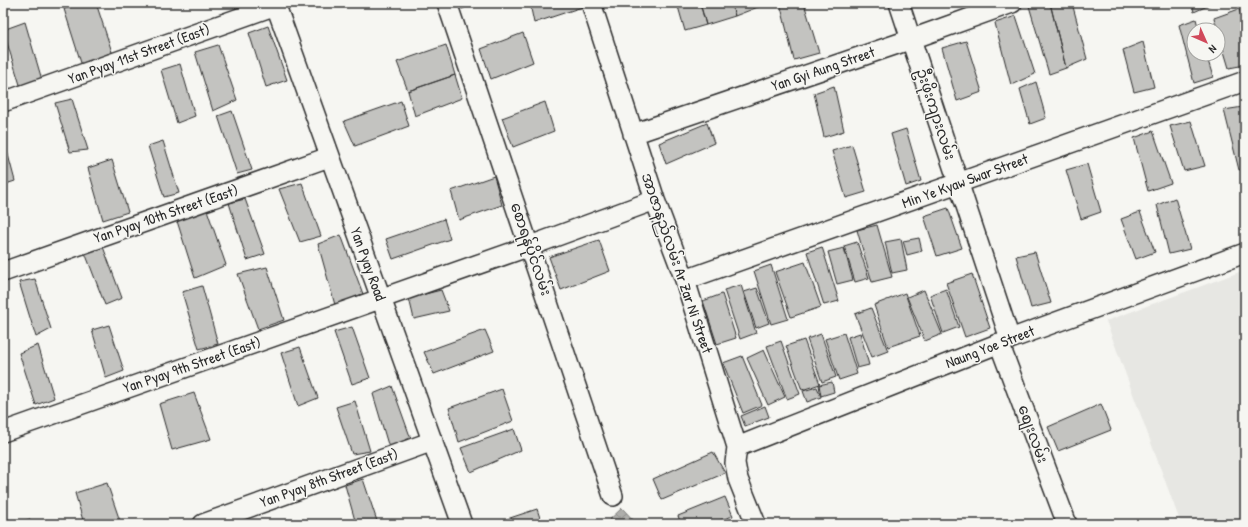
<svg xmlns="http://www.w3.org/2000/svg" width="1248" height="527" font-family="'Patrick Hand','Noto Sans Myanmar',sans-serif">
<style>
.built{fill:#e7e7e3}
.water{fill:url(#water-waves);stroke:#7a7a78}
.building{fill:#c3c3c0;stroke:#2b2b2b}
.lines{fill:none;stroke-linecap:round;stroke-linejoin:round}
.street-casing{stroke:#2b2b2b;stroke-width:22}
.street{stroke:#f6f6f2;stroke-width:19}
.labels{text-anchor:middle;stroke-width:3;stroke-linejoin:round;paint-order:stroke}
.street-label{font-size:15px;fill:#2b2b2b;stroke:#f6f6f2}
</style>
<defs>
<pattern id="water-waves" width="16" height="10" patternUnits="userSpaceOnUse"><rect width="16" height="10" fill="#aeaeab"/><path d="M0 5q4-4 8 0t8 0" fill="none" stroke="#8e8e8b"/></pattern>
</defs>
<rect width="100%" height="100%" fill="#f6f6f2"/>
<filter id="ink" filterUnits="userSpaceOnUse"><feTurbulence type="fractalNoise" baseFrequency=".025" numOctaves="2"/><feDisplacementMap in="SourceGraphic" scale="8" xChannelSelector="R" yChannelSelector="G"/><feConvolveMatrix kernelMatrix="1 2 1 2 8 2 1 2 1" color-interpolation-filters="sRGB"/></filter>
<g filter="url(#ink)">
<path class="built" d="M1245 270V524H1181L1106 321Z"/>
<path class="water" d="M622 508 637 524H605Z"/>
<path class="building" d="M83 3H96L112 52 82 66 64 9Z
M460 3H475L462 9Z
M534 3H581L582 7 534 23 530 4Z
M677 3H700L706 25 685 31Z
M700 3H731L735 16 706 25Z
M731 3H763V5L735 16Z
M780 3H804L819 53 794 60Z
M1038 3H1050L1066 68 1049 74 1029 6Z
M1050 3H1072L1087 59 1066 68Z
M1192 3H1214L1194 12Z
M1239 9 1245 27V65L1229 68 1214 18Z
M1016 16 1035 74 1011 85 995 23Z
M1196 19 1199 30H1194V54H1206L1213 77 1194 83 1179 25Z
M25 22 42 80 21 88 3 30Z
M268 26 287 80 266 87 249 33Z
M523 33 533 62 491 79 481 49Z
M966 41 982 92 957 101 942 48Z
M1143 42 1154 87 1134 92 1123 50Z
M218 45 237 100 213 111 195 52Z
M446 45 455 75 408 91 397 62Z
M180 64 195 116 177 123 161 70Z
M455 75 462 98 415 116 408 91Z
M1036 82 1046 118 1030 124 1020 89Z
M834 86 844 131 824 137 814 93Z
M72 99 88 150 70 152 55 103Z
M401 101 409 126 355 146 344 121Z
M545 102 554 131 513 147 502 118Z
M1243 107 1245 113V168L1239 170 1224 110Z
M232 111 252 170 237 174 218 116Z
M1191 121 1205 166 1184 171 1170 126Z
M707 123 714 143 666 164 659 143Z
M906 129 921 181 906 186 891 134Z
M1153 131 1171 183 1148 191 1134 138Z
M3 136 15 181 3 185Z
M163 141 179 193 164 197 148 146Z
M852 145 866 192 846 198 832 151Z
M112 160 128 212 103 220 88 168Z
M1087 164 1101 212 1081 219 1066 170Z
M494 176 502 205 459 220 451 191Z
M302 183 321 236 300 242 279 189Z
M1175 198 1190 249 1169 254 1157 205Z
M245 199 265 254 247 260 229 203Z
M948 208 962 248 937 256 924 216Z
M207 210 226 265 195 278 177 221Z
M1140 212 1155 252 1136 259 1121 219Z
M444 219 450 239 393 259 386 239Z
M877 225 892 277 872 282 857 230Z
M341 235 363 294 335 305 318 244Z
M919 238 922 251 907 255 903 241Z
M901 239 907 270 892 273 885 242Z
M599 240 610 271 561 290 549 257Z
M857 242 869 278 855 282 844 246Z
M102 244 122 298 105 305 84 250Z
M822 247 839 301 824 305 807 252Z
M844 248 853 280 837 284 828 252Z
M1035 252 1051 303 1031 308 1016 256Z
M805 262 821 307 791 317 775 272Z
M771 265 788 319 771 324 754 271Z
M267 267 284 320 258 329 238 274Z
M972 274 990 328 965 337 946 283Z
M35 279 51 329 36 337 19 282Z
M741 285 756 333 740 339 724 290Z
M202 286 218 344 199 349 182 292Z
M757 288 769 323 756 328 744 292Z
M946 289 959 327 943 333 930 295Z
M441 290 449 311 414 319 409 298Z
M924 290 942 334 925 341 907 297Z
M905 293 920 336 888 347 874 305Z
M722 294 736 338 717 344 703 301Z
M871 308 888 351 872 357 855 314Z
M109 325 124 371 106 378 92 330Z
M352 327 370 378 352 384 334 332Z
M485 330 494 351 434 374 424 352Z
M844 333 857 374 839 380 825 339Z
M860 333 869 365 857 368 848 337Z
M821 334 836 377 822 382 807 339Z
M804 340 820 384 802 390 786 346Z
M781 341 800 394 787 399 767 346Z
M38 345 54 398 36 405 19 353Z
M300 347 318 398 298 406 281 353Z
M764 350 785 397 768 405 747 358Z
M742 356 762 405 743 413 723 363Z
M832 382 834 392 821 396 819 385Z
M392 386 411 439 389 448 373 394Z
M817 387 821 397 807 402 803 391Z
M502 389 513 421 459 442 449 408Z
M194 393 211 439 172 450 159 404Z
M355 401 370 451 352 454 336 407Z
M1101 404 1111 430 1058 451 1048 427Z
M765 406 769 417 745 426 741 416Z
M514 429 521 450 471 472 461 448Z
M713 452 725 473 662 500 653 479Z
M363 479 378 524H356L345 485Z
M107 483 121 524H84L75 493Z
M725 497 733 516 709 524H681L678 516Z
M537 509 542 524H492Z
M30 519 31 524H14Z"/>
<g class="lines">
<g class="street-casing">
<path id="street" d="M275 3C336 177 401 350 462 524
M447 3 613 496
M591 3 655 200 685 280 737 447 735 463 738 479 756 524
M899 3 1010 339
M3 102 276 5
M633 134 912 39 1012 3
M3 272 329 157
M685 280 1245 81
M999 343 1067 524
M3 432 530 246 655 200
M737 447 1010 339 1245 253
M203 524 433 441"/>
</g>
<use href="#street" class="street"/>
</g>
</g>
<g class="labels">
<g class="street-label">
<text transform="translate(139 54) rotate(-20)" y="5">Yan Pyay 11st Street (East)</text>
<text transform="translate(823 69) rotate(-19)" y="5">Yan Gyi Aung Street</text>
<text transform="translate(936 114) rotate(72)" y="5">ဦးဖိုးကျားလမ်း</text>
<text transform="translate(965 181) rotate(-20)" y="5">Min Ye Kyaw Swar Street</text>
<text transform="translate(166 214) rotate(-19)" y="5">Yan Pyay 10th Street (East)</text>
<text transform="translate(531 249) rotate(71)" y="5">စောရန်ပိုင်လမ်း</text>
<text transform="translate(677 263) rotate(71)" y="5">အာဇာနည်လမ်း Ar Zar Ni Street</text>
<text transform="translate(368 264) rotate(70)" y="5">Yan Pyay Road</text>
<text transform="translate(990 347) rotate(-21)" y="5">Naung Yoe Street</text>
<text transform="translate(192 365) rotate(-19)" y="5">Yan Pyay 9th Street (East)</text>
<text transform="translate(1033 434) rotate(70)" y="5">စျေးလမ်း</text>
<text transform="translate(329 478) rotate(-20)" y="5">Yan Pyay 8th Street (East)</text>
</g>
</g>
<rect width="1248" height="527" fill="none" stroke="#f6f6f2" stroke-width="16"/>
<rect x="8" y="8" width="1232" height="511" fill="none" stroke="#2b2b2b" stroke-width="1.5" filter="url(#ink)"/>
<g transform="translate(1206 42) rotate(135)"><circle r="19" fill="#f6f6f2" stroke="#a5a5a2"/>
<path d="M0-3L7 15L0 10L-7 15Z" fill="#d1495b"/>
<text y="-6" font-size="11" font-weight="bold" text-anchor="middle" fill="#2b2b2b">N</text>
</g>
</svg>
